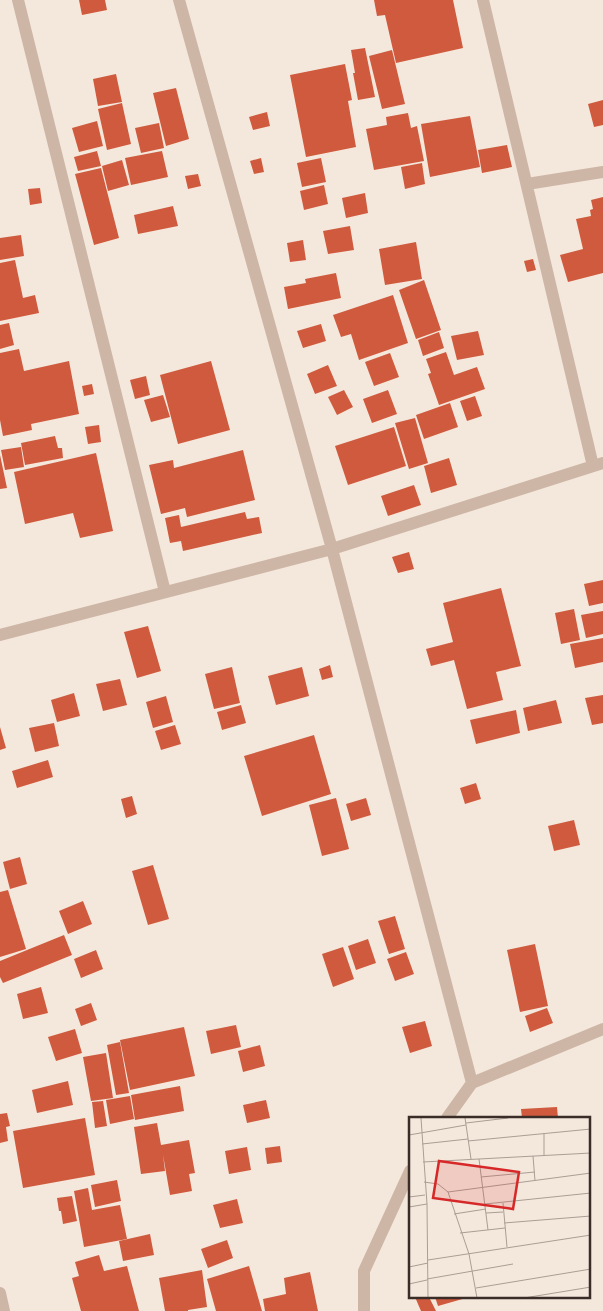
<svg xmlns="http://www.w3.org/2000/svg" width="603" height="1311" font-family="Jost,sans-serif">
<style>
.building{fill:#d05a3e}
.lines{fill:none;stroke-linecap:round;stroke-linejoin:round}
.minor{stroke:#ceb6a7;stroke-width:12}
.inset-road{fill:none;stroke:#aa9d94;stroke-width:1}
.view{fill:#d62828;fill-opacity:0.15;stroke:#d62828;stroke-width:2.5}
.inset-edge{fill:none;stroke:#3a2d28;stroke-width:2.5}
</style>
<rect width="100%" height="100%" fill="#f4e8dc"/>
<path class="building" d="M79 0H105L107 10 82 15Z
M374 0H453L463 48 396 63 385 15 377 16Z
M365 48 375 97 358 100 353 73H355L351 50Z
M392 50 405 104 382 109 369 56Z
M345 64 352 100 348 101 356 147 306 157 290 75Z
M116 74 122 102 98 106 93 79Z
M176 88 189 139 166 146 153 93Z
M603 100V125L594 127 588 104Z
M122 103 131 144 107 150 98 109Z
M267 112 270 126 253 130 249 117Z
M408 113 411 128 417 126 424 161 374 170 366 129 387 125 386 117Z
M470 116 480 167 430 177 421 124Z
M97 121 103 146 79 152 72 128Z
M159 123 164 148 141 153 135 128Z
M507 145 512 167 482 173 478 150Z
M97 151 101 166 78 171 74 157Z
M162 151 168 177 131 185 125 158Z
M261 158 264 172 254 174 250 161Z
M321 158 326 182 302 187 297 163Z
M122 160 129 185 108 191 102 166Z
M422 163 425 184 405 189 401 167Z
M101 168 119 238 94 245 75 174Z
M198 174 201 186 188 189 185 176Z
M324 185 328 204 304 210 300 191Z
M40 188 42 203 30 205 28 189Z
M365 193 368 213 346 218 342 198Z
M603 197V273L568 282 560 255 583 249 576 219 591 216 590 210 593 209 591 200Z
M173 206 178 226 138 234 134 215Z
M350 226 354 250 328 254 323 231Z
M21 235 24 256 0 260V238Z
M303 240 306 260 290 262 287 243Z
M416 242 422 279 385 285 379 249Z
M533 259 536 270 527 272 524 261Z
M15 260 23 298 35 295 39 313 0 321V263Z
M336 273 341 298 288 309 284 287 306 283 305 279Z
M424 280 441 330 416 339 399 290Z
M393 295 408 343 359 360 351 334 341 337 333 315Z
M9 323 14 345 0 349V325Z
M321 324 326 341 303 348 297 331Z
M478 331 484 355 457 360 451 336Z
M439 332 444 348 423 356 418 340Z
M19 349 24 371 69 361 79 414 31 424 32 430 3 436 0 420V353Z
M446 352 454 375 477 367 485 389 439 405 428 374 431 373 426 359Z
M390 353 399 377 374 386 365 362Z
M211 361 230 430 178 444 160 375Z
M328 365 337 386 315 394 307 374Z
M146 376 150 395 135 399 130 380Z
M92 384 94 394 84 396 82 386Z
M344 390 353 407 337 415 328 397Z
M388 390 397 414 372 423 363 399Z
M163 395 170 417 151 422 144 400Z
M475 396 482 416 467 421 460 401Z
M450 403 458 427 424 439 416 415Z
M415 418 428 463 409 469 395 423Z
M99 425 101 442 88 444 85 427Z
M394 427 406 466 348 485 335 446Z
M55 436 58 448H62L63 458 25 465 21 443Z
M21 447 24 467 5 470 1 450Z
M243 450 255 500 187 517 185 508 161 514 149 465 173 460 174 468Z
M96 453 113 531 80 538 73 513 25 524 14 472Z
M0 455 7 488 0 489Z
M449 458 457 485 431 493 424 466Z
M414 485 421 505 388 516 381 496Z
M245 512 247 519 259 517 262 533 183 551 181 541 170 543 165 518 179 515 181 527Z
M409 552 414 569 398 573 392 557Z
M603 580V603L589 606 584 584Z
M501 588 521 666 496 672 503 700 467 709 454 660 431 666 426 649 453 642 443 603Z
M574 609 580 640 561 644 555 613Z
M603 611V634L586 638 581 615Z
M148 626 161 671 137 678 124 632Z
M603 638V662L575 668 570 644Z
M330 665 333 677 322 680 319 669Z
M232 667 240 703 214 709 205 674Z
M302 667 309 696 276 705 268 676Z
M120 679 127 705 103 711 96 684Z
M74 693 80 716 57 722 51 700Z
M603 695V723L592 725 585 698Z
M166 696 173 722 153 728 146 702Z
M556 700 562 723 528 731 523 708Z
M241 705 246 723 222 730 217 712Z
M516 710 520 733 476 744 470 720Z
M54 723 59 746 35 752 29 728Z
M175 725 181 744 161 750 155 731Z
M0 727 6 748 0 750Z
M314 735 331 794 262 816 244 756Z
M48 760 53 777 17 788 12 771Z
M476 783 481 799 465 804 460 788Z
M132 796 137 814 126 818 121 799Z
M336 798 349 849 322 856 309 805Z
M366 798 371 815 351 821 346 804Z
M574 820 580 845 554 851 548 826Z
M20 857 27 884 10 889 3 862Z
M153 865 169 919 148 925 132 871Z
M8 890 26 949 0 957V892Z
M83 901 92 924 68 934 59 911Z
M395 916 405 949 389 954 378 921Z
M64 935 72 955 3 983 0 977V961Z
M368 939 376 963 356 970 348 946Z
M535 944 548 1006 520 1012 507 950Z
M343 947 354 979 333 987 322 954Z
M96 950 103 969 81 978 74 959Z
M406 952 414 974 395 981 387 959Z
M41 987 48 1013 23 1019 17 994Z
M91 1003 97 1020 81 1026 75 1009Z
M547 1008 553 1023 530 1032 525 1016Z
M425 1021 432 1046 410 1053 402 1027Z
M236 1025 241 1047 211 1054 206 1031Z
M184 1027 195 1076 130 1090 120 1040Z
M75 1029 82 1053 56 1061 48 1037Z
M120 1042 129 1093 116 1095 107 1045Z
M260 1045 265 1066 243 1072 238 1051Z
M106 1053 113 1098 91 1101 83 1057Z
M68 1081 73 1105 37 1113 32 1090Z
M180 1086 184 1111 135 1120 131 1095Z
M130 1096 134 1119 110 1124 106 1100Z
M266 1100 270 1118 247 1123 243 1105Z
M103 1101 107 1126 95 1128 92 1102Z
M557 1107 558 1118H522L521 1109Z
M7 1113 10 1126 6 1127 8 1141 0 1143V1114Z
M85 1118 95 1175 23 1188 13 1131Z
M157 1123 161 1145 189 1140 195 1173 189 1174 192 1191 170 1195 163 1155 165 1171 141 1174 134 1127Z
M280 1146 282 1162 267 1164 265 1148Z
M247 1147 251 1170 229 1174 225 1151Z
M117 1180 121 1201 95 1207 91 1185Z
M88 1188 92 1210 120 1205 127 1239 84 1247 74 1191Z
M72 1196 77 1221 63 1224 61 1211H59L57 1198Z
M237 1199 243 1223 220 1228 213 1205Z
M150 1234 154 1255 123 1261 119 1241Z
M227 1240 233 1258 208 1268 201 1249Z
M99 1255 104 1271 127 1266 139 1311H81L72 1278 79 1276 75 1262Z
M249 1266 262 1311H216L207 1279Z
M202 1270 207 1307 188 1310V1311H165L159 1278Z
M310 1272 318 1311H265L263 1299 286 1294 284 1278Z
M415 1297H429L436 1311H421Z
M435 1297H466V1298L438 1306Z"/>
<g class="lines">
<path class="minor" d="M18 0 165 592
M179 0 332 549 472 1083
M483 0 593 466
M527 184 603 172
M0 635 332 549 603 463
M447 1118 472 1083 603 1029
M0 1293 4 1311
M364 1311V1271L410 1171"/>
</g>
<g transform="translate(409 1117)">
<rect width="181" height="181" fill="#f4e8dc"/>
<path class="inset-road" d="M12 1 18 87 19 181M56 1 62 42M57 6 99 1M135 16V39M0 18 57 8M59 24 182 12M13 27 59 22M124 39 126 64M70 42 79 113M14 45 182 36M72 60 126 55M15 65 29 67 39 75 60 137 68 181M39 75 182 56M0 80 16 78M94 86 98 130M76 87 182 76M0 90 18 87M77 96 94 95M45 97 77 92M95 106 182 99M51 116 96 111M19 143 182 118M0 150 19 146M18 162 104 147M0 167 18 163M67 171 182 152M115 181 182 170"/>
<path class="view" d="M30 44 110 55 104 92 24 81Z"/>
<rect width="181" height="181" class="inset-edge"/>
</g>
</svg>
